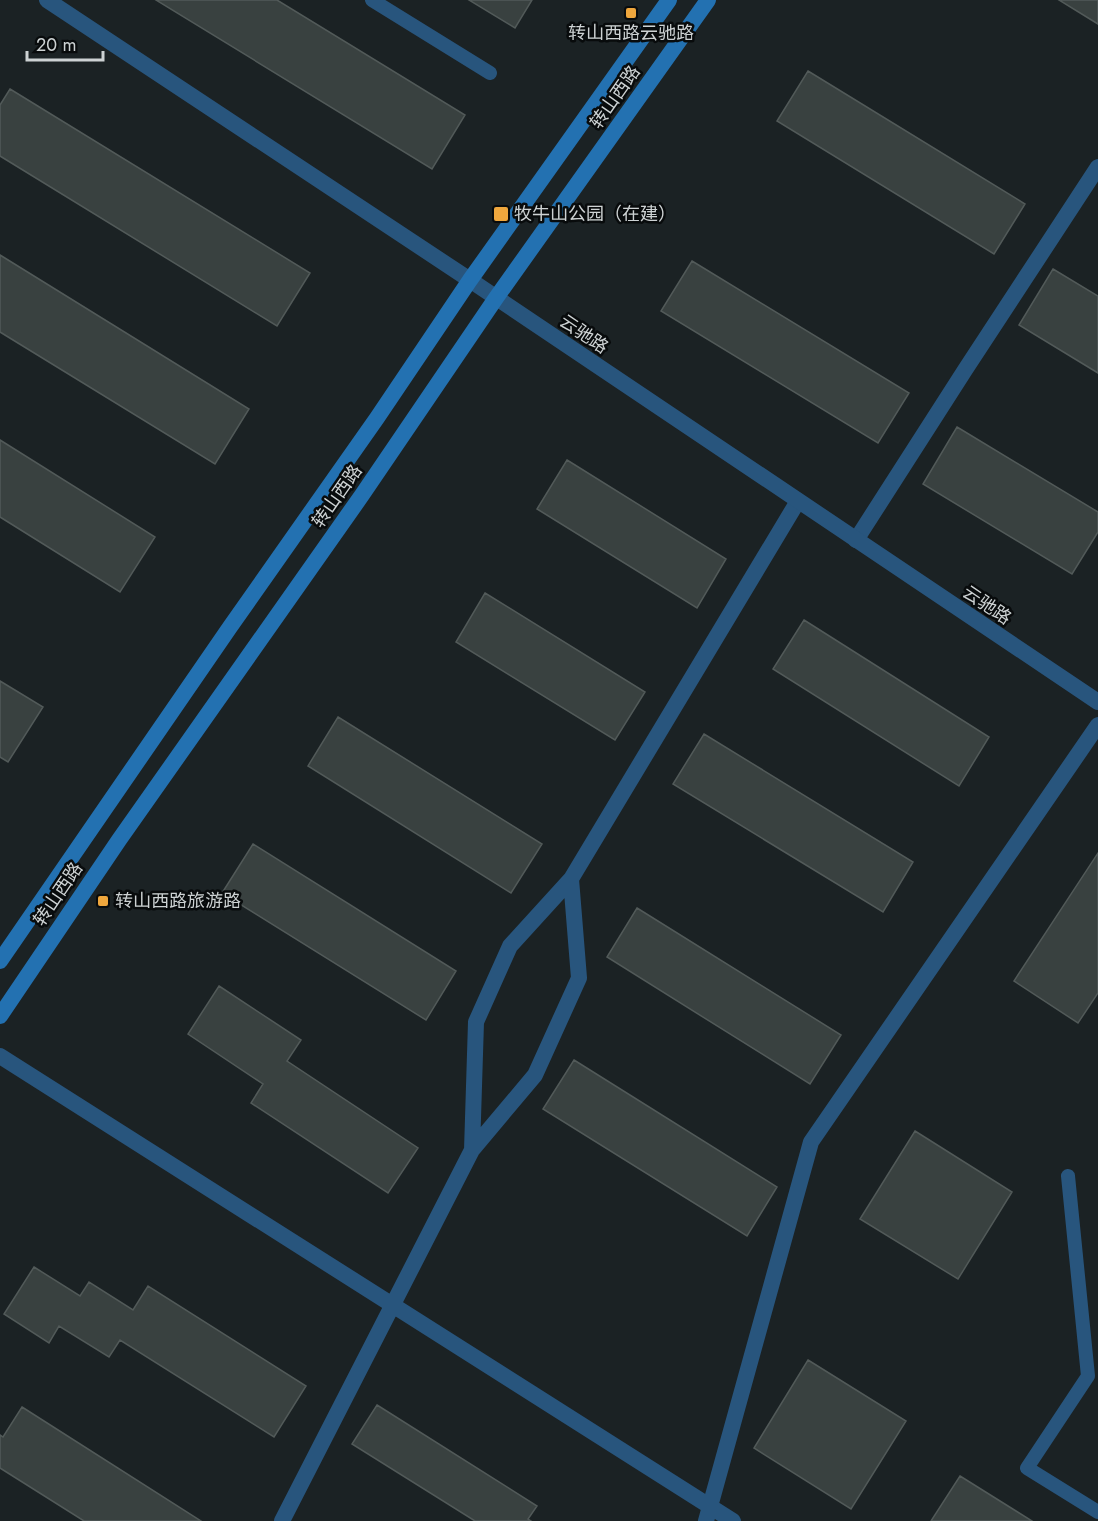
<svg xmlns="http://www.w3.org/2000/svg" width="1098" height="1521" font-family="Jost,'Noto Sans SC',sans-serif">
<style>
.building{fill:#394140;stroke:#525a59;stroke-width:1.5}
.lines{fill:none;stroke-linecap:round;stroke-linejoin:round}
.service{stroke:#28557d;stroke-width:14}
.minor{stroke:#28557d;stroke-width:16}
.tertiary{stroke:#28557d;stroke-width:16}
.secondary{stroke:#2371b1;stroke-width:16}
.poi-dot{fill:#efa73d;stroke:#080b0c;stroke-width:2}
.labels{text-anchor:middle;stroke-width:5;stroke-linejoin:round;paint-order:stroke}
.poi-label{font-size:18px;fill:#cdd2d3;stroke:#080b0c;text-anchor:start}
.street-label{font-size:18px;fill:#cdd2d3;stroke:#080b0c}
</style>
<rect width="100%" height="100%" fill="#1b2224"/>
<path class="building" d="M156 0H277L465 115 432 169Z
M469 0H532L515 28Z
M1059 0H1098V24Z
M808 71 1025 204 994 254 777 121Z
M10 89 310 273 277 326 0 156V105Z
M0 255 249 409 215 464 0 332Z
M692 261 909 393 878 443 661 311Z
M1053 269 1098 296V373L1019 325Z
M957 427 1098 512V532L1072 574 923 484Z
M0 440 155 537 120 592 0 517Z
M567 460 726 559 697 608 537 509Z
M485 593 645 692 615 740 456 642Z
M804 620 989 737 959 786 773 669Z
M0 681 43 707 8 762 0 757Z
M338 717 542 844 511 893 308 766Z
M704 734 913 862 883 912 673 784Z
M253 844 456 971 426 1020 222 893Z
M1098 853V993L1078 1023 1014 981Z
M637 908 841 1035 810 1084 607 957Z
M219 986 301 1040 287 1061 418 1148 388 1193 251 1103 263 1084 188 1034Z
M574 1060 777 1187 747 1236 543 1109Z
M915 1131 1012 1192 958 1279 860 1219Z
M34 1267 80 1296 89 1282 133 1310 148 1286 306 1386 274 1437 120 1340 109 1357 59 1326 49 1343 4 1314Z
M808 1360 906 1421 851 1509 754 1448Z
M377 1405 537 1506 528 1519 531 1521H475L352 1444Z
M22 1407 201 1521H84L0 1468V1435L3 1437Z
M960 1476 1032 1521H931Z"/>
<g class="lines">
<path class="service" d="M372 0 490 73
M1068 1176 1088 1376 1027 1468 1098 1512"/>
<path class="minor" d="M856 540 965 370 1098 167
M0 1056 733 1521
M472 1150 535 1075 579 978 571 879
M282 1521 472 1150 476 1022 510 946 571 879 798 501
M706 1521 811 1142 1098 725"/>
<path class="tertiary" d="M47 0 470 280 1098 702"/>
<path class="secondary" d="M0 961 230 627 377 418 470 280 669 0
M0 1016 119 840 362 495 496 298 708 0"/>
</g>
<g class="poi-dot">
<rect x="625" y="7" width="12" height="12" rx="3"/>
<rect x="493" y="206" width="16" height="16" rx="3"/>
<rect x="97" y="895" width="12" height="12" rx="3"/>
</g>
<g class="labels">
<g class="poi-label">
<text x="631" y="39" text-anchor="middle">转山西路云驰路</text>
<text x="514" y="220">牧牛山公园（在建）</text>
<text x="115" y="907">转山西路旅游路</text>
</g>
<g class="street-label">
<text transform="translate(615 97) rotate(-55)" y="6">转山西路</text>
<text transform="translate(584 334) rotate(34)" y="6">云驰路</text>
<text transform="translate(337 496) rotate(-55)" y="6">转山西路</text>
<text transform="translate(987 605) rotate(34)" y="6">云驰路</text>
<text transform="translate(58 894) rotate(-56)" y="6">转山西路</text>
</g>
</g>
<path d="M27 51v9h76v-9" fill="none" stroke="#cdd2d3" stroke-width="3"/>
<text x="36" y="51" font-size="18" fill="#cdd2d3" stroke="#080b0c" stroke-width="4.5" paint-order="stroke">20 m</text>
</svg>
